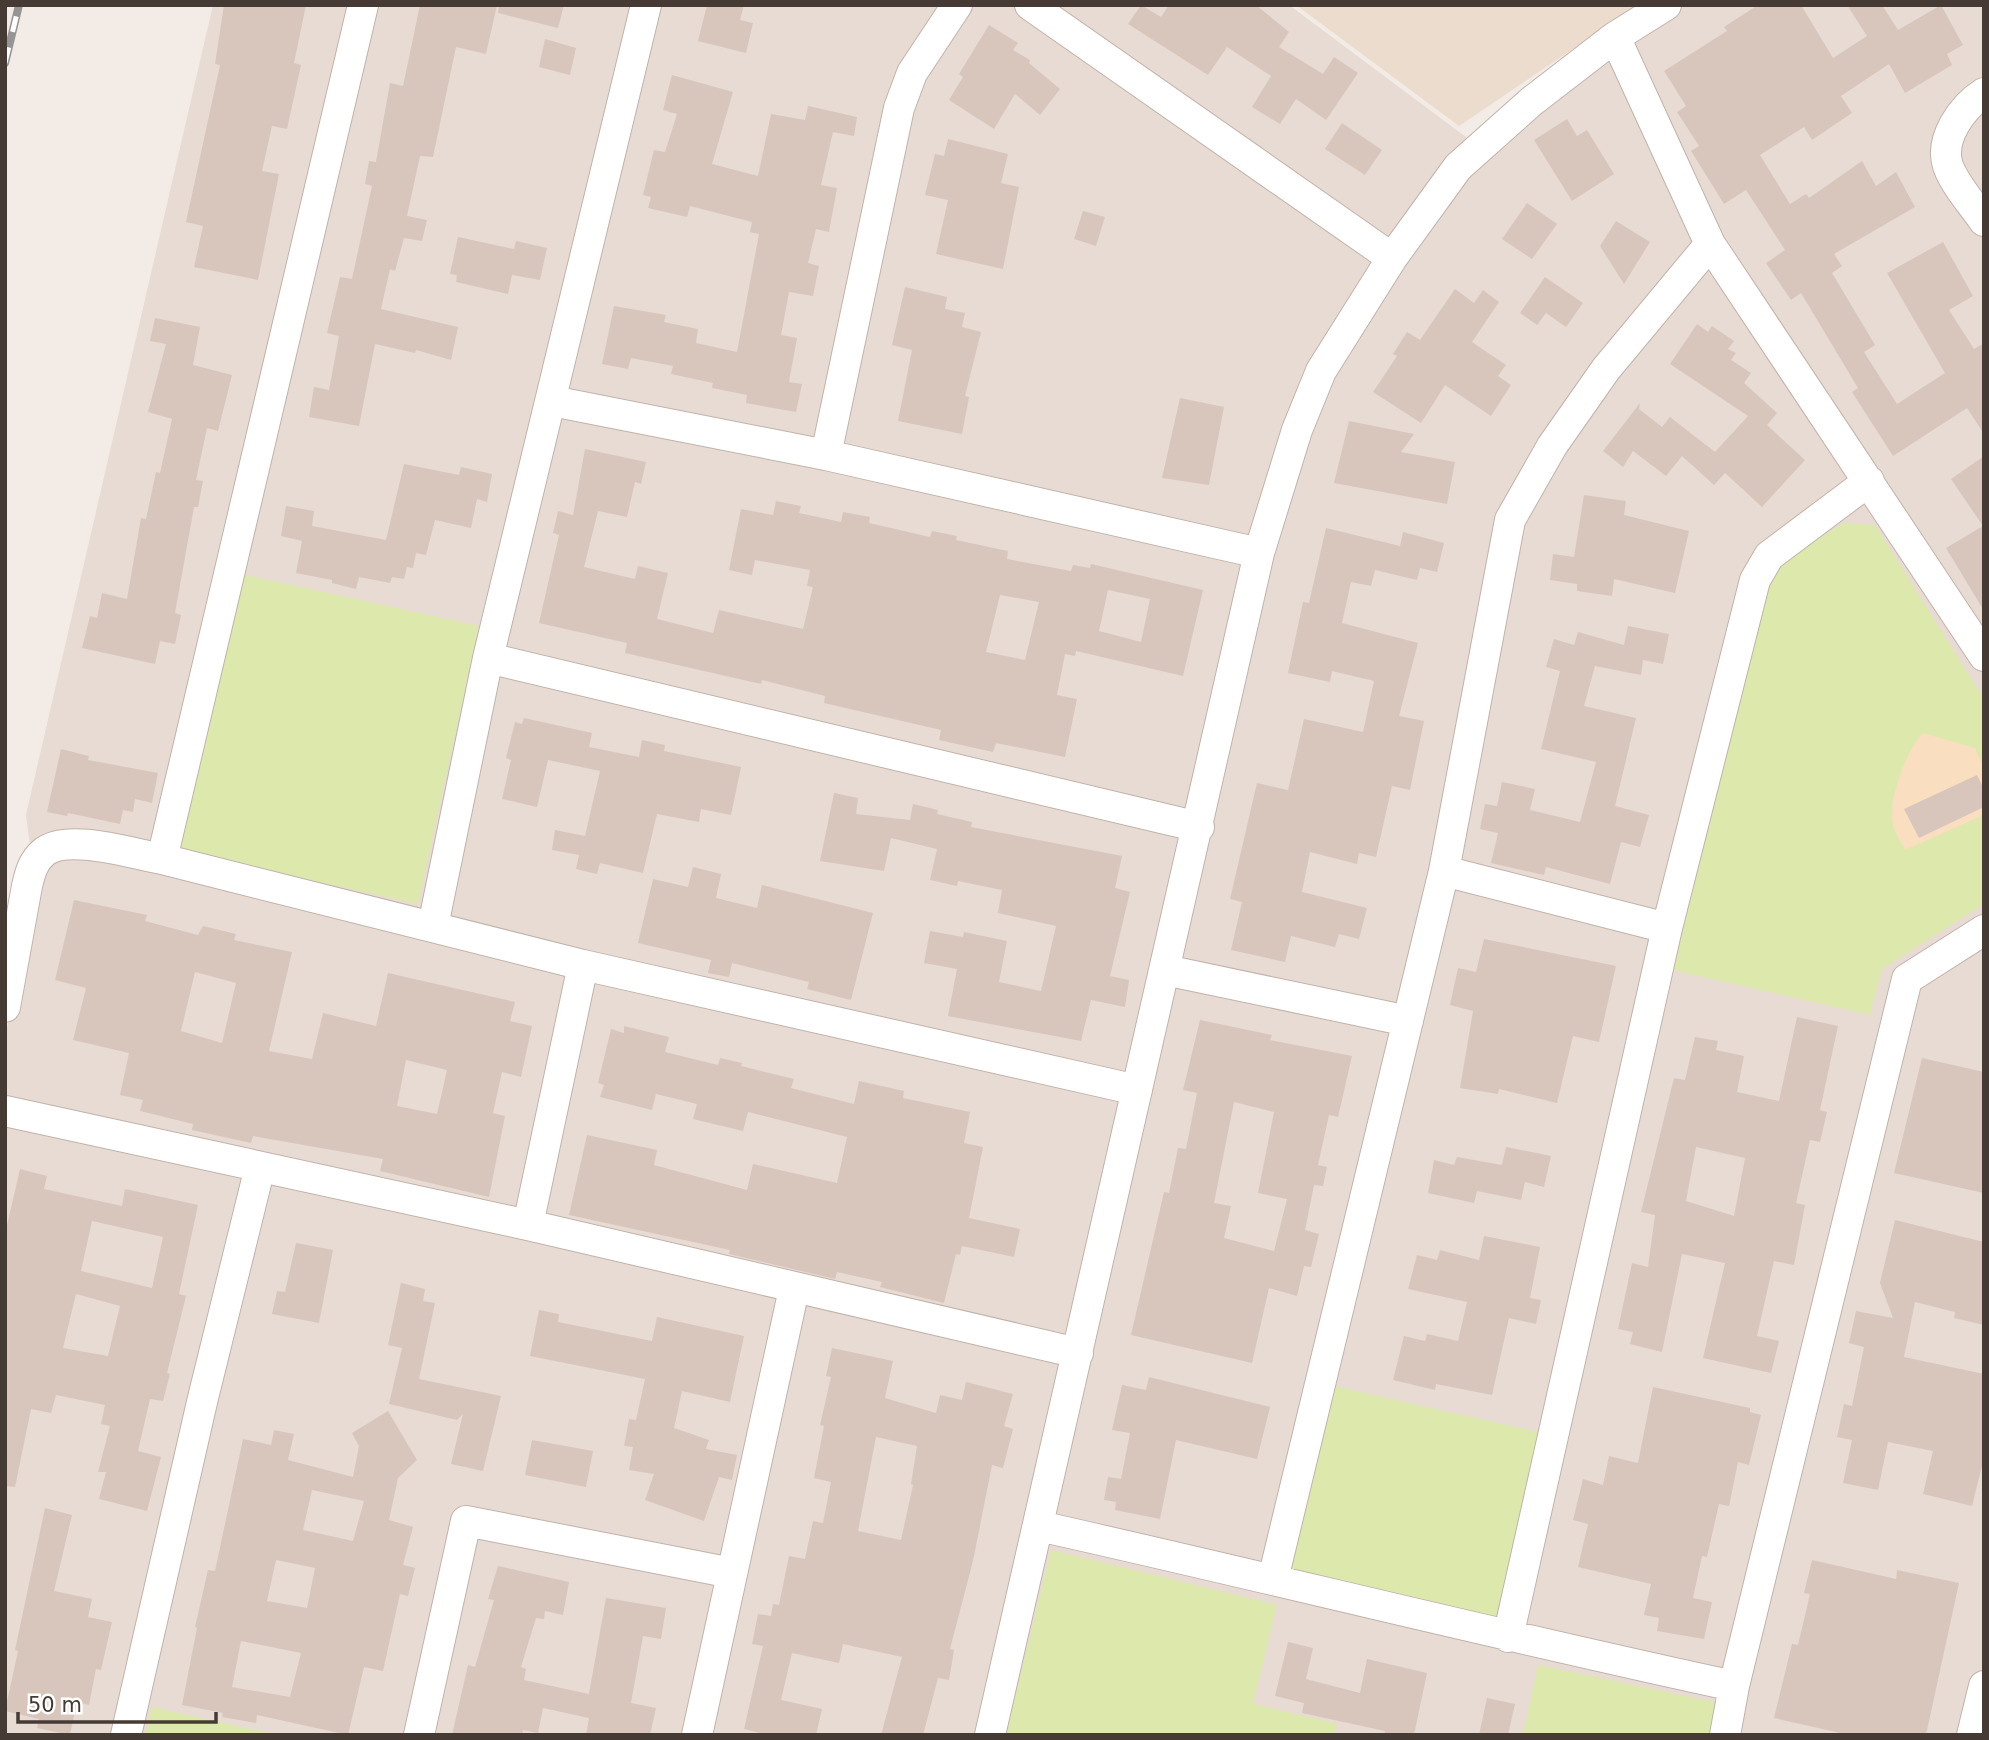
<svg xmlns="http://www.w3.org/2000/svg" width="1989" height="1740" font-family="'DejaVu Sans',sans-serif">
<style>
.residential{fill:#e7dbd3}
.education{fill:#ecdcce}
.green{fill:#dde8ac}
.sand{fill:#f9debf}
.building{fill:#d8c6bd;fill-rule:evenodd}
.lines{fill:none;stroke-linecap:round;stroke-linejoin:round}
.minor-casing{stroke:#c1b3aa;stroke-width:32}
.minor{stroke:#fff;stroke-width:30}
.rail-casing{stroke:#959595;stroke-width:8}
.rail{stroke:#fff;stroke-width:5;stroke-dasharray:16;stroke-linecap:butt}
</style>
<rect width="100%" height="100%" fill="#f3ebe5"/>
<path class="residential" d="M213 5H1289L1486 152 1681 5H1984V1735H5V1037L37 896 26 815Z"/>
<path class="education" d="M1296 5H1638L1459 126Z"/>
<path class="green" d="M1843 523 1875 525 1984 699V904L1882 969 1870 1015 1668 969 1763 588 1779 564Z
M237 573 479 626 418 904 176 851Z
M1329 1385 1543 1433 1502 1626 1285 1570Z
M1051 1550 1277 1605 1253 1704 1337 1724 1334 1735H1006Z
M1538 1665 1719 1703 1713 1735H1523Z
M152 1707 277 1735H145Z"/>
<path class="sand" d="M1923 733 1975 748 1984 768V815L1905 850C1901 842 1895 833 1893 825 1887 800 1906 751 1923 733Z"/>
<path class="building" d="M224 5H306L294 63 301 65 287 129 272 126 262 171 279 174 258 280 194 267 203 226 186 222 220 65 215 64Z
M420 5H497L486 54 456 47 433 157 420 156 407 216 427 220 422 241 404 238 395 271 390 269 381 309 458 327 451 360 416 350 415 353 375 344 359 426 309 417 314 387 329 390 339 336 327 333 340 277 352 279 372 186 365 184 369 161 376 162 390 83 403 86Z
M499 5H564L558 28 498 13Z
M707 5H744L740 20 753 23 746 53 698 41Z
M1141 5 1161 17 1169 5H1256L1289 32 1279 47 1323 74 1334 57 1358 73 1326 120 1296 99 1280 124 1252 107 1271 76 1227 47 1208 75 1128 24Z
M1758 5H1801L1833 58 1867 36 1847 5H1882L1898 30 1941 5 1963 45 1947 54 1952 65 1905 93 1889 64 1841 96 1852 113 1812 140 1804 127 1760 155 1790 204 1806 194 1809 198 1862 161 1876 186 1896 172 1915 207 1834 254 1842 266 1832 273 1875 345 1864 352 1897 404 1945 373 1887 273 1943 242 1973 296 1949 310 1974 349 1984 343V434L1967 408 1893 456 1852 392 1858 388 1801 293 1791 300 1766 263 1785 250 1746 190 1724 204 1691 151 1699 146 1677 112 1686 106 1664 71 1727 31 1724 27Z
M989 25 1018 43 1013 50 1030 60 1029 63 1060 89 1040 115 1015 94 994 129 949 100 963 77 959 74Z
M545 39 576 48 570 75 539 67Z
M672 75 733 92 712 164 758 176 771 114 805 120 808 106 857 117 854 136 833 132 821 185 837 188 829 232 816 229 808 263 819 266 813 296 789 292 781 335 797 338 789 382 802 384 796 412 746 403 747 395 712 388 713 383 671 374 673 366 631 358 628 369 602 364 614 306 666 315 664 322 698 329 696 343 737 352 759 234 750 232 752 222 690 206 687 217 648 208 651 197 643 195 654 150 665 152 677 114 663 110Z
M1567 119 1577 136 1587 130 1614 174 1572 201 1534 140Z
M1342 123 1382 150 1365 175 1325 149Z
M948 139 1008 154 1001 183 1019 187 1003 269 936 254 948 200 925 195 935 154 944 156Z
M1527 203 1557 224 1532 259 1502 239Z
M1083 211 1105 217 1096 246 1074 239Z
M1616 221 1650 242 1624 284 1600 246Z
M458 237 514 249 516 241 547 248 540 280 512 275 508 294 456 282 457 275 450 274Z
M1545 277 1583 303 1566 327 1546 313 1537 325 1520 313Z
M905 287 947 297 945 309 965 313 962 327 981 332 965 396 969 397 962 434 898 421 912 350 892 345Z
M1455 289 1474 303 1483 290 1499 302 1472 342 1506 365 1498 376 1511 385 1491 416 1445 385 1421 423 1373 392 1397 356 1393 354 1407 332 1420 340Z
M155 318 200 327 193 365 232 375 218 431 207 428 196 480 203 481 198 507H194L175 613 181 615 175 644 160 641 155 664 82 648 90 616 97 618 102 593 127 599 141 518 146 519 156 472 160 473 172 419 148 412 166 344 150 341Z
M1697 324 1708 332 1712 326 1734 341 1728 349 1736 353 1731 360 1751 373 1744 383 1777 413 1767 425 1805 460 1762 507 1725 473 1714 485 1682 456 1666 476 1633 451 1623 467 1603 451 1640 403 1639 409 1662 427 1670 417 1715 452 1748 416 1670 364Z
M1180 398 1224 407 1209 485 1162 478Z
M1349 421 1414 434 1401 452 1455 462 1447 504 1334 483Z
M585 449 646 462 641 484 635 482 627 517 598 511 584 567 635 579 638 566 668 573 657 619 713 633 719 610 803 629 813 587 807 586 810 570 755 560 752 575 729 570 741 509 773 515 776 501 801 506 799 513 841 522 843 512 870 517 869 523 930 537 932 531 957 536 956 540 1008 551 1007 559 1071 571 1073 565 1090 568 1091 564 1203 590 1183 676 1076 651 1075 656 1065 654 1057 695 1077 699 1065 757 996 743 993 752 939 740 941 730 824 703 825 696 762 680 761 684 625 653 627 643 539 623 559 535 553 533 558 511 573 515ZM1108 590 1150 599 1141 642 1099 631ZM1000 595 1039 602 1025 660 986 652Z
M1984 456V611L1946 548 1983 526 1951 479Z
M404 464 459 475 461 467 492 474 487 502 477 499 471 528 435 520 426 555 416 553 413 568 407 567 404 579 392 577 390 583 359 577 356 589 332 583V580L296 573 302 541 281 536 286 506 314 511 312 526 386 540Z
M1584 495 1626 501 1624 515 1689 531 1675 593 1614 579 1612 596 1577 591V584L1550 580 1553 554 1574 557Z
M1326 528 1400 546 1403 532 1444 543 1437 572 1420 568 1417 580 1375 570 1371 586 1351 582 1342 623 1418 643 1399 716 1424 721 1410 790 1392 786 1376 857 1359 853 1357 864 1310 852 1302 892 1367 908 1359 939 1339 934 1335 947 1291 936 1285 962 1231 950 1242 902 1230 899 1257 783 1288 790 1304 719 1363 732 1374 681 1332 671 1330 682 1288 673 1303 602 1309 603Z
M1628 626 1669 634 1663 664 1643 660 1641 675 1595 666 1584 706 1636 718 1615 806 1649 815 1640 847 1621 842 1610 884 1546 867 1544 875 1491 863 1498 833 1480 829 1485 804 1497 806 1502 782 1535 789 1530 810 1580 822 1596 762 1541 749 1560 671 1546 667 1554 639 1574 645 1578 632 1624 645Z
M524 718 592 733 589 747 639 757 642 740 665 745 664 751 741 767 731 815 701 809 699 822 657 814 643 873 600 863 597 874 576 869 579 855 552 850 555 830 585 836 600 771 548 760 537 807 502 799 511 760 506 758 515 722 522 724Z
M61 749 89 756 88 760 158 773 152 803 135 799 133 812 123 810 120 824 68 813 67 816 47 812Z
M1977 775 1984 789V807L1919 838 1904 809Z
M834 793 858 798 856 814 910 820 913 804 938 810 937 814 972 822 971 827 1122 856 1115 888 1130 892 1110 976 1129 980 1125 1007 1091 1000 1081 1041 948 1016 957 969 924 963 930 931 963 937 964 932 1007 941 999 982 1041 991 1056 926 998 913 1002 890 958 881 957 886 930 880 937 849 891 838 884 871 820 861Z
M693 867 721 874 716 898 757 908 762 885 873 913 851 1000 807 989 809 982 732 963 729 977 708 973 711 960 638 943 653 879 688 887Z
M74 900 147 915 145 921 198 935 203 926 236 934 234 940 292 952 269 1051 312 1059 323 1013 376 1026 388 973 515 1002 510 1021 532 1026 521 1077 502 1072 493 1113 505 1116 489 1197 380 1171 383 1159 253 1136 251 1143 192 1130 193 1124 140 1111 143 1100 120 1095 129 1053 73 1040 86 988 55 980ZM195 972 236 983 222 1043 181 1031ZM406 1060 447 1070 437 1114 397 1106Z
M1484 939 1616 966 1599 1042 1573 1036 1557 1103 1499 1089 1498 1094 1460 1088 1473 1011 1450 1005 1458 968 1476 972Z
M1797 1017 1838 1026 1820 1110 1827 1112 1820 1142 1810 1140 1796 1203 1805 1205 1794 1265 1774 1261 1757 1336 1779 1341 1771 1373 1703 1358 1725 1263 1682 1254 1662 1352 1630 1344 1633 1332 1618 1329 1632 1263 1648 1267 1655 1215 1641 1212 1674 1078 1685 1080 1695 1037 1718 1041 1716 1050 1744 1056 1737 1092 1779 1101ZM1696 1147 1745 1158 1734 1216 1686 1201Z
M1200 1020 1272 1035 1270 1040 1352 1056 1338 1117 1329 1115 1318 1165 1327 1167 1323 1186 1314 1185 1305 1230 1319 1234 1311 1267 1304 1266 1297 1296 1269 1288 1252 1363 1131 1335 1164 1192 1169 1193 1178 1148 1186 1149 1197 1093 1183 1090ZM1234 1102 1274 1112 1258 1193 1287 1199 1274 1251 1224 1238 1231 1206 1214 1203Z
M624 1026 669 1037 665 1052 718 1065 720 1058 742 1063 741 1066 794 1079 791 1088 854 1104 859 1081 904 1091 903 1098 970 1112 964 1143 983 1147 969 1218 1020 1229 1014 1257 962 1246 960 1255 956 1254 944 1303 880 1287 882 1282 837 1272 835 1279 729 1254 730 1250 569 1215 587 1135 657 1150 654 1165 747 1190 753 1164 837 1183 847 1137 748 1112 743 1131 693 1119 697 1104 656 1094 652 1110 600 1097 604 1085 598 1083 611 1029 624 1033Z
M1922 1058 1984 1072V1193L1894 1173Z
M1506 1147 1551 1156 1544 1187 1525 1182 1521 1200 1477 1191 1474 1203 1428 1193 1434 1160 1454 1165 1457 1157 1502 1165Z
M20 1169 47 1176 44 1189 122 1206 125 1189 198 1205 179 1294 186 1296 167 1373 170 1374 163 1401 150 1399 138 1451 161 1457 147 1511 99 1499 106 1472H98L110 1426 101 1424 105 1405 56 1395 51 1413 31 1409 15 1487 5 1486V1234ZM92 1221 163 1237 152 1288 81 1271ZM76 1294 120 1306 108 1356 63 1348Z
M1895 1220 1984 1242V1325L1954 1318 1955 1312 1915 1302 1904 1357 1984 1374V1458L1972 1506 1923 1494 1933 1451 1888 1442 1878 1490 1843 1483 1852 1440 1837 1437 1844 1404 1852 1406 1864 1347 1849 1343 1856 1311 1893 1318 1880 1283Z
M1484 1236 1540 1247 1530 1298 1541 1300 1536 1324 1509 1318 1492 1395 1436 1384 1435 1390 1393 1380 1404 1336 1425 1341 1427 1334 1458 1341 1467 1302 1408 1289 1417 1255 1437 1260 1440 1250 1479 1260Z
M296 1243 333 1250 319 1323 272 1314 277 1291 285 1292Z
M401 1283 425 1289 423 1301 435 1303 419 1379 501 1396 483 1471 451 1464 463 1414 457 1420 389 1404 402 1348 388 1345Z
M539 1310 559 1314 558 1322 652 1341 657 1317 744 1336 730 1402 682 1391 674 1428 709 1440 706 1449 737 1455 732 1480 719 1477 704 1521 645 1500 654 1474 629 1470 633 1447 624 1446 629 1419 636 1420 645 1379 530 1356Z
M832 1348 893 1361 885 1398 936 1413 940 1395 962 1400 966 1382 1013 1394 1004 1426 1013 1429 1003 1468 992 1465 973 1561 950 1649 954 1650 949 1680 938 1678 923 1735H881L902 1657 843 1644 839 1663 792 1653 781 1700 822 1709 816 1735H768L744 1729 763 1646 752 1644 758 1614 771 1616 773 1604 779 1605 789 1556 805 1559 813 1521 823 1523 831 1482 814 1478 824 1426 820 1425 831 1377 826 1376ZM876 1437 917 1446 911 1484 913 1485 901 1540 858 1531Z
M1149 1377 1270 1407 1257 1459 1176 1440 1160 1519 1115 1510 1116 1502 1104 1500 1108 1477 1121 1479 1130 1433 1112 1430 1122 1385 1146 1390Z
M1653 1387 1750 1408V1412L1761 1415 1749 1465 1738 1462 1729 1506 1719 1504 1707 1557 1702 1556 1693 1598 1712 1602 1704 1639 1657 1631 1659 1618 1644 1615 1651 1584 1578 1567 1588 1524 1573 1520 1583 1479 1603 1485 1609 1456 1638 1463Z
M388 1411 417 1460 398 1478 389 1520 413 1527 403 1565 415 1568 408 1596 400 1594 383 1671 364 1667 348 1735 257 1715 256 1723 222 1717 223 1713 182 1705 197 1628 195 1627 208 1570 215 1571 243 1439 271 1445 274 1430 294 1434 288 1460 353 1477 359 1446 352 1433ZM312 1490 364 1501 353 1541 303 1530ZM276 1560 315 1568 307 1608 267 1601ZM241 1641 301 1653 290 1697 232 1687Z
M532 1440 593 1451 586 1487 525 1475Z
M45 1508 72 1515 54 1591 92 1599 88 1617 112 1622 101 1670 96 1669 89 1705 77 1702 70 1735 37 1728 39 1719 5 1711 18 1651 15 1650Z
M1812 1560 1896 1579 1897 1570 1959 1583 1926 1735H1849L1774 1718 1792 1644 1798 1645 1810 1594 1804 1593Z
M498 1566 569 1582 563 1615 545 1611 544 1619 536 1618 521 1667 526 1669 524 1680 589 1694 606 1598 666 1608 661 1639 643 1636 631 1703 656 1708 650 1735H586L589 1718 543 1708 538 1733 523 1730 522 1735H452L468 1665 475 1667 494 1600 488 1599Z
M1288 1642 1313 1648 1306 1679 1360 1693 1367 1659 1427 1673 1414 1735H1384L1385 1731 1302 1713 1304 1703 1275 1696Z
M1487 1698 1515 1704 1508 1735H1479Z"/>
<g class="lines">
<g class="minor-casing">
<path id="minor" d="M363 5 162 859 583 965 1137 1090
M1030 5 1392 258
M1615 37 1710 244 1984 656
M1984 93C1962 107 1939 139 1948 166 1955 185 1973 205 1984 221
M552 401 826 455 1259 553
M826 455 899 108 912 73 957 5
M488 658 1199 827
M1444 871 1667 928
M433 926 488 658 646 5
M1165 970 1408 1021
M5 1007 27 886C30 873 33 861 44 852 68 833 133 854 162 859
M5 1111 528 1225 1078 1353
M528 1225 583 965
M1039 1526C1271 1578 1501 1636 1734 1686
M1273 1579 1444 871 1510 520 1552 446 1606 369 1710 244
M1508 1637 1667 928 1755 580 1769 556 1869 481
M126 1735 202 1402 260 1167
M419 1735 466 1521 732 1573
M697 1735 794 1289
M990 1735 1259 553 1297 430 1321 371 1392 258 1458 167 1532 101 1615 37 1666 5
M1725 1735 1734 1686 1907 979 1984 930
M1972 1735 1984 1686"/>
</g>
<use href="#minor" class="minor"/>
<g class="rail-casing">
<path id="rail" d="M5 63 19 5"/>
</g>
<use href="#rail" class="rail"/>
</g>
<rect width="1989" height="1740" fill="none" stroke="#453a34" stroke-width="14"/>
<path d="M18 1712v10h198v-10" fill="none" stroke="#453a34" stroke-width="3.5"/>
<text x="28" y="1712" font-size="21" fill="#453a34" stroke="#ffffff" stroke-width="5" paint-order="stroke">50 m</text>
</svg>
